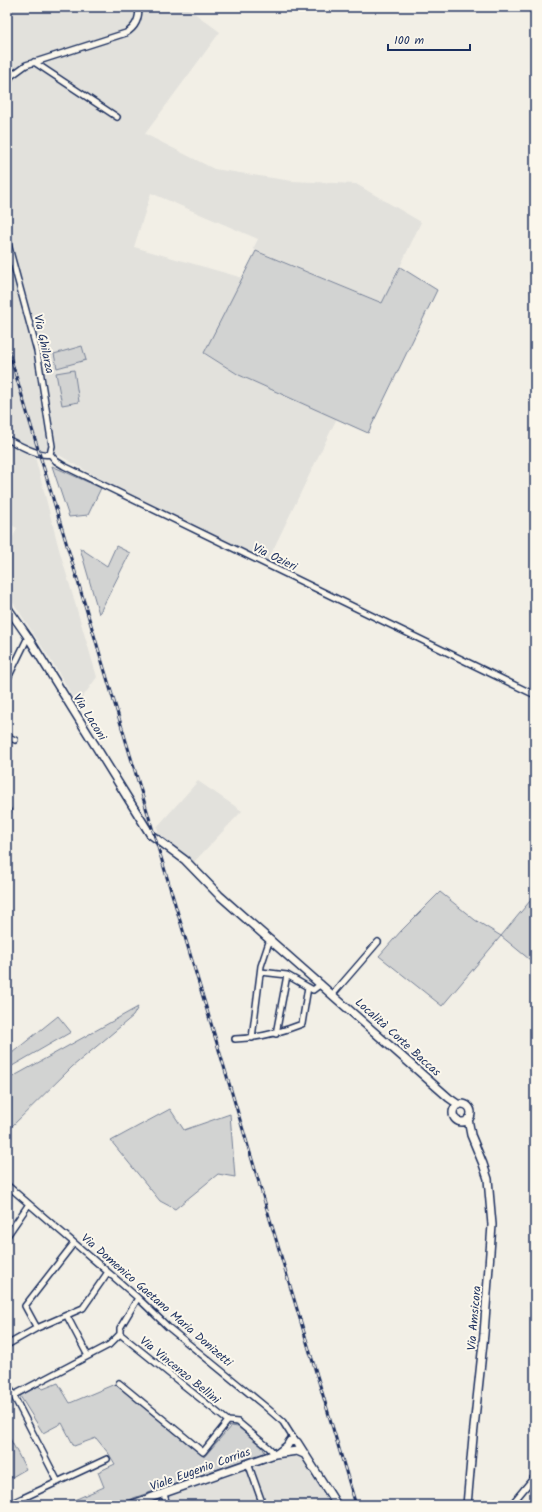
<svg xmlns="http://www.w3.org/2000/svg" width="542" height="1512" font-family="Kalam,sans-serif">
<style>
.built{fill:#e2e1dc}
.green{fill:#d2d3d2;stroke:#768198}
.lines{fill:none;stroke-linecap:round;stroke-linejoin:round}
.street-casing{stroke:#1b2f5e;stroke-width:8}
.secondary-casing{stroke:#1b2f5e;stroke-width:10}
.street{stroke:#fbf7ec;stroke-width:5}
.secondary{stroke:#fbf7ec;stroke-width:7}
.rail-casing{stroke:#1b2f5e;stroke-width:3}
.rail{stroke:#fbf7ec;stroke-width:1.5;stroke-dasharray:4.5;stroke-linecap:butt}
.labels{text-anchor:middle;stroke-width:4;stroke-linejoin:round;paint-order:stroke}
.street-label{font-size:12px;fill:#1b2f5e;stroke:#fbf7ec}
</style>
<rect width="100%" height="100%" fill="#f2efe6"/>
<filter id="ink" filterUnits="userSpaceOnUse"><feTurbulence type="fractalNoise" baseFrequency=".025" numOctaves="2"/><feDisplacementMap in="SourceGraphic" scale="8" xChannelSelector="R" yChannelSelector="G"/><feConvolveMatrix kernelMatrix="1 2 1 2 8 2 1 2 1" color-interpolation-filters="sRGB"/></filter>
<g filter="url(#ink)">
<path class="built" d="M7 7H186L220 32 145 134 214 169 292 181 356 184 421 222 383 303 253 249 258 239 151 193 134 247 243 278 204 354 239 375 337 418 267 562 174 522 59 455 33 449 59 549 97 677 77 705 59 673 7 593V551L17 528 7 523Z
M198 781 242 811 193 863 160 837 157 827Z
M288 1456 301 1457 333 1505H143Z"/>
<path class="green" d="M256 251 382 303 400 267 437 290 368 433 239 375 204 353Z
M82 346 86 360 57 368 54 354Z
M74 370 79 402 62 405 56 373Z
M52 466 101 488 88 515 69 517Z
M116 546 130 553 99 614 80 548 107 566Z
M440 892 475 920 501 936 535 895V964L501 936 442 1006 379 956 401 931Z
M138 1007 133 1016 72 1067 7 1131V1080Z
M58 1016 71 1032 7 1069V1057Z
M170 1109 184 1130 230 1114 235 1177 218 1174 175 1209 160 1201 111 1141Z
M58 1383 70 1403 115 1384 204 1457 231 1426 238 1427 263 1448 265 1453 113 1505H74L72 1501 104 1487 98 1472 115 1464 109 1454 96 1438 74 1446 62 1423 43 1433 20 1396 38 1386 43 1389Z
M7 1433 26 1469 7 1480Z"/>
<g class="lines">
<g class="street-casing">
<path id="street" d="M34 62 117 117
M7 84 11 76 26 65 126 33C136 27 139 19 139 7
M7 240 37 351 52 446 50 454
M7 439C17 444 39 457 50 454
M50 454 56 461 64 466 535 695
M7 680 28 637
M7 736 15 740
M7 811H8
M261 972 287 975 313 990 321 984
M333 994 378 942
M276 1034 287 975
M252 1038 261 966 270 939
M235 1039C260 1038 279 1033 302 1024L308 987
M7 1185 138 1298 168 1327 267 1408 283 1422 295 1441
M7 1236 29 1204
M67 1316 88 1356
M37 1328 25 1306 74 1243
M120 1334 228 1421 238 1422 268 1447 275 1454
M7 1345 37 1328 83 1308 108 1272
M7 1383 58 1482
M119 1383 203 1452 228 1421
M14 1395 109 1345 120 1334V1328L138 1298
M248 1463 263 1505
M164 1494 167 1505
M8 1505 107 1459
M511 1505 535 1476"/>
</g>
<g class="secondary-casing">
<path id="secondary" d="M7 607 28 637 150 834 185 860 219 895 449 1098 459 1105
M453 1113a9 9 0 1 1 18 0a9 9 0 1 1-18 0Z
M278 1453 287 1446 290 1441 297 1442 337 1505
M130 1505 275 1454 297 1451 304 1454
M467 1505 473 1437 484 1334 492 1225 488 1179 483 1164 471 1135 468 1119"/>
</g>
<use href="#street" class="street"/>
<use href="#secondary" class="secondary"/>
<g class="rail-casing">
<path id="rail" d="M7 346 356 1505"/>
</g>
<use href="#rail" class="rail"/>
</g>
</g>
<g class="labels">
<g class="street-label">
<text transform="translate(44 344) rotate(78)" y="4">Via Ghilarza</text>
<text transform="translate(275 557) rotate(26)" y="4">Via Ozieri</text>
<text transform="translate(90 717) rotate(58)" y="4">Via Laconi</text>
<text transform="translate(398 1037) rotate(42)" y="4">Località Corte Baccas</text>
<text transform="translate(157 1300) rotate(41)" y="4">Via Domenico Gaetano Maria Donizetti</text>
<text transform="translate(474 1318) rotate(-85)" y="4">Via Amsicora</text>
<text transform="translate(180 1370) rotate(39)" y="4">Via Vincenzo Bellini</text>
<text transform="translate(200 1469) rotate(-20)" y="4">Viale Eugenio Corrias</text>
</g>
</g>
<rect width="542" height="1512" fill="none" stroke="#fbf7ec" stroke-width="24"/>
<rect x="12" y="12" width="518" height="1488" fill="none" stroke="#1b2f5e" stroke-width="1.5" filter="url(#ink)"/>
<path d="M388 44v6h82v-6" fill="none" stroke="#1b2f5e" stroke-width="2"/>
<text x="394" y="44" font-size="12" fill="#1b2f5e" stroke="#fbf7ec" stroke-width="3" paint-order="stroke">100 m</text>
</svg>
